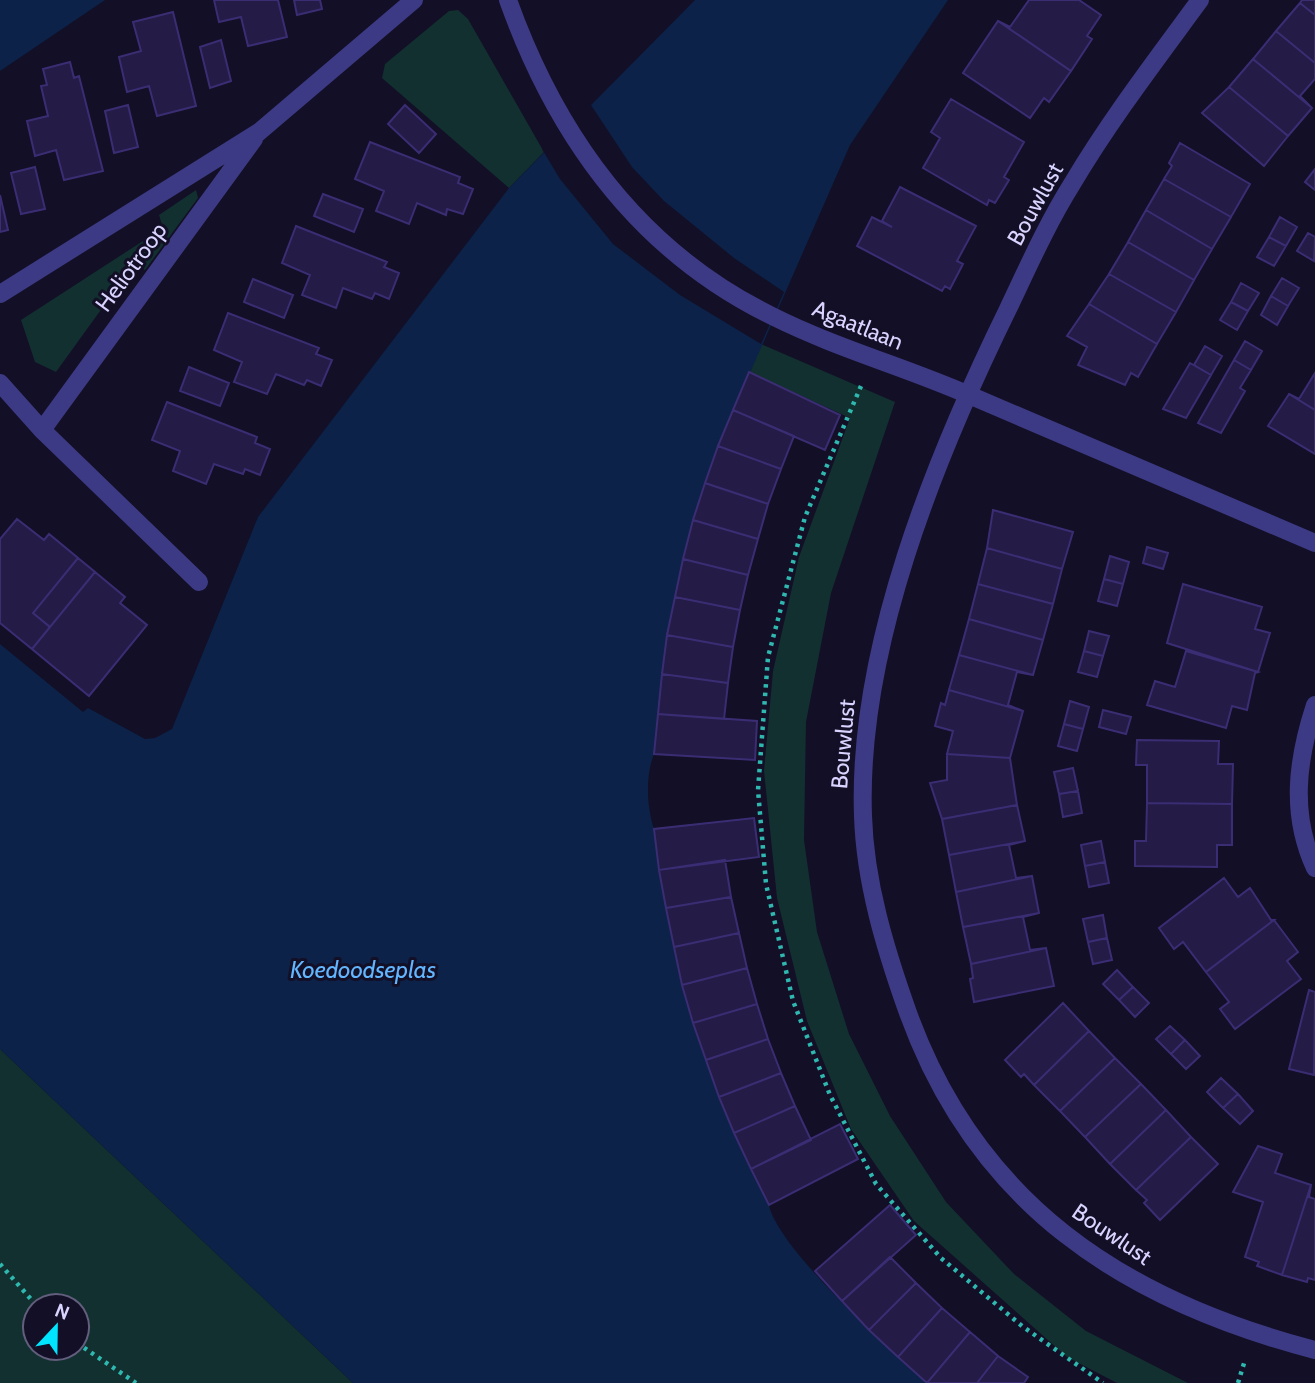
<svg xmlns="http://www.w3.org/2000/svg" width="1315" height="1383" font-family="Cabin,sans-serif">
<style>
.green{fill:#12302f;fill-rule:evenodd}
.water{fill:#0c2248}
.pier{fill:#130f26}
.building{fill:#241b47;stroke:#3b2d73;stroke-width:2}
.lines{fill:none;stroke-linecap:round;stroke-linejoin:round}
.path{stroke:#2fb8b0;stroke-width:4.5;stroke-dasharray:3.5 5;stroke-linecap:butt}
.street{stroke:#3d3a85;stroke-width:18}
.labels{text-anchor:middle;stroke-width:6;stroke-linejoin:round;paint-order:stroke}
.street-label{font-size:23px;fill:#d9d4ff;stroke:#130f26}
.water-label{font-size:24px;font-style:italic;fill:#62b6ff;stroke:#130f26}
</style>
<rect width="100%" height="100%" fill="#130f26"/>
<path class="green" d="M458 10 468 19 544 152 509 188 382 78 385 64 449 11Z
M196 190 198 198 145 270 134 264 56 372 35 362 21 320 163 228 159 215Z
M761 344 895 402 831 593 806 722 804 840 817 932 849 1034 890 1116 946 1202 1014 1274 1086 1331 1188 1383H1117L1067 1357 914 1221 851 1129 807 1021 777 898 764 771 773 671 799 557 850 418 749 372Z
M0 1049 353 1383H0ZM35 1306H77V1348H35Z"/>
<path class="water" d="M0 0H105L0 71Z
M695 0H948L850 145 718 446 693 520 675 597 662 674 654 754C645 777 647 807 654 829 671 962 708 1087 769 1205 777 1247 891 1351 927 1383H353L0 1049V644L83 712 88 708 145 739 155 738 172 729 258 517 509 188Z"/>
<path class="pier" d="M589 102 632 167 664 201 734 258 784 292 761 344 680 295 613 244 560 179 542 149Z"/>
<path class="building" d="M214 0H278L287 37 248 46 241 17 219 22Z
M294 0H320L322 9 297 15Z
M1029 0H1079L1101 15 1087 36 1092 39 1071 71 998 21 1010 27Z
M1302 0H1315V15L1300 3Z
M1300 3 1315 15V63L1276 31Z
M173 12 196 106 157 116 149 86 127 92 119 57 141 51 133 22Z
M998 21 1071 71 1049 102 1044 98 1030 118 963 73Z
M1276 31 1315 63V79L1300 96 1312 108 1253 59Z
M221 40 231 81 210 88 200 47Z
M1253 59 1312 108 1288 136 1229 87Z
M70 62 74 78 79 76 103 171 64 180 56 150 35 156 27 121 48 116 41 86 47 85 43 69Z
M1229 87 1288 136 1264 166 1202 113Z
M951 99 1024 142 1004 177 1009 180 995 203 989 200 987 205 923 168 940 138 931 132Z
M128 105 138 147 114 153 105 111Z
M405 105 436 134 419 153 388 124Z
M370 142 460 177 458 183 473 189 463 214 447 209 446 215 417 203 409 224 376 211 384 191 355 179Z
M1180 143 1250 184 1231 217 1164 179 1172 166 1169 163Z
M35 167 45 209 21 214 11 173Z
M1315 169V190L1305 182Z
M1164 179 1231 217 1212 249 1146 210Z
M900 187 976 226 957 261 963 264 950 289 945 286 942 291 857 246 872 217 892 227 882 221Z
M323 194 363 209 354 232 314 216Z
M0 195 8 230 0 232Z
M1146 210 1212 249 1194 280 1128 242Z
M1280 217 1297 227 1286 246 1269 237Z
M296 226 387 262 384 267 399 273 389 299 375 293 372 299 343 288 336 308 302 295 310 275 282 263Z
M1308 233 1315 237 1314 261 1297 251Z
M1269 237 1286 246 1274 266 1257 257Z
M1128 242 1194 280 1176 312 1109 274Z
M1109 274 1176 312 1157 344 1089 304Z
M1282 278 1299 288 1288 306 1271 296Z
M253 279 293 295 284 318 244 302Z
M1241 283 1259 293 1248 311 1231 302Z
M1271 296 1288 306 1277 325 1261 315Z
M1231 302 1248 311 1237 330 1220 320Z
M1089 304 1157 344 1138 377 1131 373 1125 385 1078 365 1087 347 1067 336Z
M228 313 319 348 316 354 332 360 321 386 307 380 304 385 276 374 267 394 234 382 242 362 214 350Z
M1245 341 1262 351 1251 370 1234 360Z
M1205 346 1222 356 1211 375 1194 365Z
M1234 360 1251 370 1240 388 1245 391 1221 433 1198 423Z
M1190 363 1211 375 1186 418 1163 409Z
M189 367 229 383 220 406 180 391Z
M749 372 840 415 825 450 733 410Z
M1315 373V410L1289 394 1299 399Z
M1289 394 1315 410V454L1268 426Z
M167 402 257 437 255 443 270 449 260 475 245 469 243 474 214 464 206 484 173 471 180 451 152 440Z
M733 410 794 436 781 469 718 446Z
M718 446 781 469 768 504 705 483Z
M705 483 768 504 758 539 693 520Z
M993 510 1073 532 1062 569 987 548Z
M17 519 44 540 49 534 78 558 33 613 50 627 32 649 0 623V539Z
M693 520 758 539 748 575 683 559Z
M1147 547 1168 553 1163 569 1143 563Z
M987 548 1062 569 1053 604 978 584Z
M1110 556 1129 562 1123 584 1104 579Z
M78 558 95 572 50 627 33 613Z
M683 559 748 575 740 610 675 597Z
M95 572 125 597 120 603 147 625 89 696 32 649Z
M1104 579 1123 584 1117 606 1098 601Z
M978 584 1053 604 1043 640 969 619Z
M1183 584 1262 607 1255 629 1270 633 1258 672 1167 643Z
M675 597 740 610 733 647 667 635Z
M969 619 1043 640 1033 675 959 655Z
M1089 631 1109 636 1103 656 1084 651Z
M667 635 733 647 728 683 662 674Z
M1084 651 1103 656 1097 677 1078 672Z
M1186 651 1258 672 1255 673 1247 710 1232 706 1226 728 1147 705 1155 681 1175 687Z
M959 655 1033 675 1017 672 1008 705 1023 711 949 690Z
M662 674 728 683 724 719 658 714Z
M949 690 1023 711 1010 758 947 754 953 731 935 726 941 703 945 705Z
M1070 701 1089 707 1083 729 1064 724Z
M1103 710 1131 717 1126 734 1099 727Z
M658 714 757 721 755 760 654 754Z
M1064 724 1083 729 1077 751 1058 746Z
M1137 740 1219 741 1218 764H1233L1232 804 1147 803V765H1136Z
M947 754 1010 758 1017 805 942 819 930 783 947 780Z
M1073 768 1078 791 1059 794 1054 772Z
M1078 791 1082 813 1063 817 1059 794Z
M1147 803 1232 804V845H1217V867L1135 866V841H1146Z
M1017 805 1025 841 949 855 942 819Z
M754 818 759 857 659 870 654 829Z
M1025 841 1009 845 1016 878 1032 876 956 892 949 855Z
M1101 841 1105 862 1085 866 1081 845Z
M725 860 731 897 666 908 659 870Z
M1105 862 1109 883 1089 887 1085 866Z
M1032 876 1039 913 963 927 956 892Z
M1224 878 1238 897 1250 888 1271 920H1274L1206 972 1183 942 1174 949 1159 928Z
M731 897 739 933 674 947 666 908Z
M1039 913 1023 917 1030 950 1046 948 971 964 963 927Z
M1103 915 1107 938 1088 942 1083 919Z
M1274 920 1298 952 1287 961 1301 979 1235 1029 1220 1009 1229 1002 1206 972Z
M739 933 747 968 682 985 674 947Z
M1107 938 1112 960 1093 964 1088 942Z
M1046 948 1054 986 974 1002 970 979 973 978 971 964Z
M747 968 757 1004 693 1023 682 985Z
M1117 970 1133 987 1119 1000 1103 984Z
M1133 987 1149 1003 1135 1017 1119 1000Z
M1309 990 1315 992 1314 1075 1289 1069Z
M1063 1003 1089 1031 1034 1085 1024 1074 1021 1077 1005 1060Z
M757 1004 768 1039 706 1060 693 1023Z
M1170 1026 1185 1040 1171 1054 1156 1039Z
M1089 1031 1115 1058 1060 1111 1034 1085Z
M768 1039 781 1073 719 1097 706 1060Z
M1185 1040 1200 1056 1186 1069 1171 1054Z
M1115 1058 1141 1084 1085 1137 1060 1111Z
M781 1073 795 1106 734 1133 719 1097Z
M1221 1078 1238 1094 1223 1108 1207 1092Z
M1141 1084 1166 1110 1110 1164 1085 1137Z
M1238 1094 1253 1111 1240 1124 1223 1108Z
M795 1106 811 1140 751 1169 734 1133Z
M1166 1110 1191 1137 1136 1190 1110 1164Z
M840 1124 858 1159 769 1205 751 1169Z
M1191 1137 1218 1164 1160 1220 1144 1203 1147 1200 1136 1190Z
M1258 1146 1282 1154 1275 1173 1311 1185 1282 1275 1257 1266 1259 1262 1245 1257 1263 1202 1233 1192Z
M1311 1185 1309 1197 1315 1199V1280L1308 1278 1307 1282 1282 1275Z
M890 1205 916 1235 842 1301 815 1271Z
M890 1257 916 1283 869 1330 842 1301Z
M916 1283 942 1308 898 1357 869 1330Z
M942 1308 970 1332 927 1383 898 1357Z
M970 1332 998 1356 977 1383H927Z
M998 1356 1028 1377 1024 1383H977Z"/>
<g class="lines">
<path class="path" d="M861 386 805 517 768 657 758 790 766 884 793 1001 830 1095 876 1184 941 1258 1022 1326 1103 1383
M0 1264 37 1306
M77 1343 136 1383
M1238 1383 1245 1360"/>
<path class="street" d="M508 0C557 137 639 251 772 316 836 348 905 367 969 395 1085 444 1200 494 1315 543
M1200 0C1156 60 1110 120 1072 184 1047 224 1028 267 1008 309 935 458 857 649 863 816 865 882 885 948 907 1010 976 1204 1123 1300 1315 1350
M0 294 259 132 414 0
M0 383 42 430 199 582
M42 430 254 139
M1315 705C1297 760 1290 814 1315 868"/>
</g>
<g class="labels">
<g class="street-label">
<text transform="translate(1035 204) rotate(-61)" y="8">Bouwlust</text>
<text transform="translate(131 267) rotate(-54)" y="8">Heliotroop</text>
<text transform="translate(858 325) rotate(22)" y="8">Agaatlaan</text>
<text transform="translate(843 744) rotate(-85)" y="8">Bouwlust</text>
<text transform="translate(1112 1234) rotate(34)" y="8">Bouwlust</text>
</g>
<g class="water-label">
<text x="363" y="978">Koedoodseplas</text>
</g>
</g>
<g transform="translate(56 1327) rotate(22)"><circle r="33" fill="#130f26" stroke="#625e7d" stroke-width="2"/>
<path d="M0-5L12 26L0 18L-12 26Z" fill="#00e5ff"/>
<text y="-10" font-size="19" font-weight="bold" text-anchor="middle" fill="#d9d4ff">N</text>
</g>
</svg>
